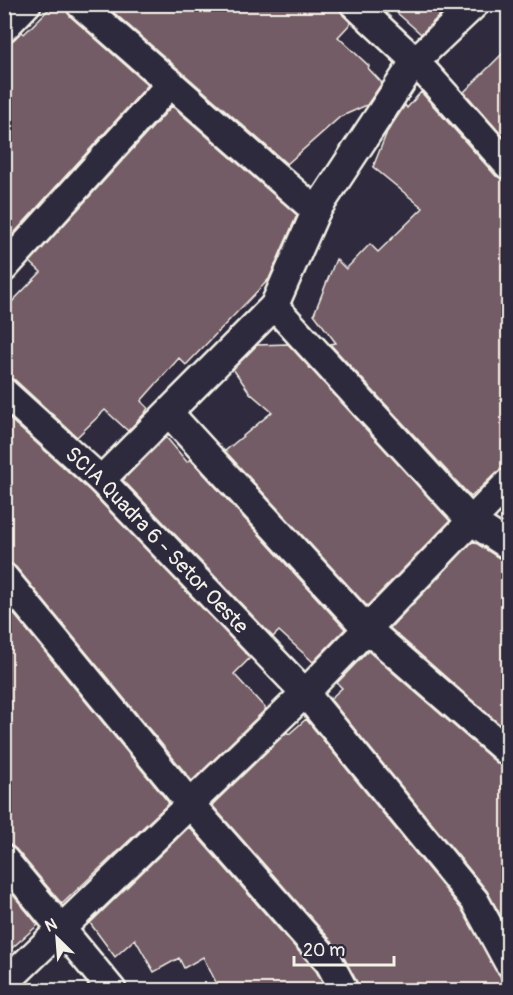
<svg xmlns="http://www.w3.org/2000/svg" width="513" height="995" font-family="Pangolin,sans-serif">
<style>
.building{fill:#735b65;stroke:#f4f1e8;stroke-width:1.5}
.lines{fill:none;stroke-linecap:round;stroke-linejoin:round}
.street-casing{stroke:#f4f1e8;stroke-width:32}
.street{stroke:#2f2a3d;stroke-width:27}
.labels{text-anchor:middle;stroke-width:5;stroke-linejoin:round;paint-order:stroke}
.street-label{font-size:21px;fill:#f4f1e8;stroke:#2f2a3d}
</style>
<rect width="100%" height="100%" fill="#2f2a3d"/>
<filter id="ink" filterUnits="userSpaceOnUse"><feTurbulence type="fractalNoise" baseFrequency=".0167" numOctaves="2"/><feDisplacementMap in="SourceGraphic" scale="12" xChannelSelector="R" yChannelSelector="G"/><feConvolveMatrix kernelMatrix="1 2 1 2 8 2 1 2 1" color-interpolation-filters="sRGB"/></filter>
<g filter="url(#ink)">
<path class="building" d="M54 4H65L70 16 148 85 7 241 4 238V47L22 32 24 34Z
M104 4H339L343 15 351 23 338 37 369 66 368 68 382 83 367 105 340 117 287 164Z
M387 4H451L421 34Z
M508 48V142L464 92Z
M421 92 496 176 508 180V468L497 472 471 497 330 344 336 343 314 314 336 259 346 269 370 244 378 252 423 208 373 167 387 132 405 105 407 108Z
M172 106 297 215 269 279 186 365 179 358 141 401 148 408 145 413 128 431 105 410 77 437 15 380 4 377V310L41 272 30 262Z
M288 344 450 521 367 606 225 451 272 412 250 393 233 369 257 345Z
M4 414 90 491 250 658 234 674 266 709 192 781 16 567 4 562Z
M166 437 187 462 190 459 192 461 345 629 313 662 279 631 273 637 123 480Z
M473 541 499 558 508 561V732L390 628Z
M4 602 169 803 62 904 16 849 4 844V731L7 729H4Z
M368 651 498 764 508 767V912L502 918 487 891 330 699 342 688 337 683Z
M306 719 462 910 508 990H360L341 952 212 805 287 732 289 734Z
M189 827 316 971 326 990H220L203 957 184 968 179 958 154 972 135 939 115 957 90 923Z
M4 884 38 925 4 955Z"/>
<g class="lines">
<g class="street-casing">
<g id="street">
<path d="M80 4 316 211"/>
<path d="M354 4 415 61 508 165"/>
<path d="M4 28 27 4"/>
<path d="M4 268 171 83"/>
<path d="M274 306 471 521 508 545"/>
<path id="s1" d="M4 392 101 480 305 693 475 901 508 962"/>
<path d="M169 413 366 628 508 752"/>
<path d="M101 480 274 306 316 211 415 61 475 4"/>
<path d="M4 577 191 805 329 962 344 990"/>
<path d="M4 859 112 990"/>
<path d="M4 984 305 693 508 483"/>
</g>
</g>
<use href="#street" class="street"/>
</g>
</g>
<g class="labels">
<g class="street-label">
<text dy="7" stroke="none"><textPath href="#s1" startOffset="213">SCIA Quadra 6 - Setor Oeste</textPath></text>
</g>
</g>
<rect width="513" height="995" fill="none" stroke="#2f2a3d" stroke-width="24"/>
<rect x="12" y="12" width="489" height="971" fill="none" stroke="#f4f1e8" stroke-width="2" filter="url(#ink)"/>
<g transform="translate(57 938) rotate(335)" stroke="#2f2a3d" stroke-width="4.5" paint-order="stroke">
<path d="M0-4.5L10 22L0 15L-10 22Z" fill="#f4f1e8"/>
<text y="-9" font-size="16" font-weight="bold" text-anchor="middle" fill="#f4f1e8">N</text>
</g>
<path d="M294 956v9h100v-9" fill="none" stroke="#f4f1e8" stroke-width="3"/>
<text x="303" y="956" font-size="18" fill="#f4f1e8" stroke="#2f2a3d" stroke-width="4.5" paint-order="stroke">20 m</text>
</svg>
